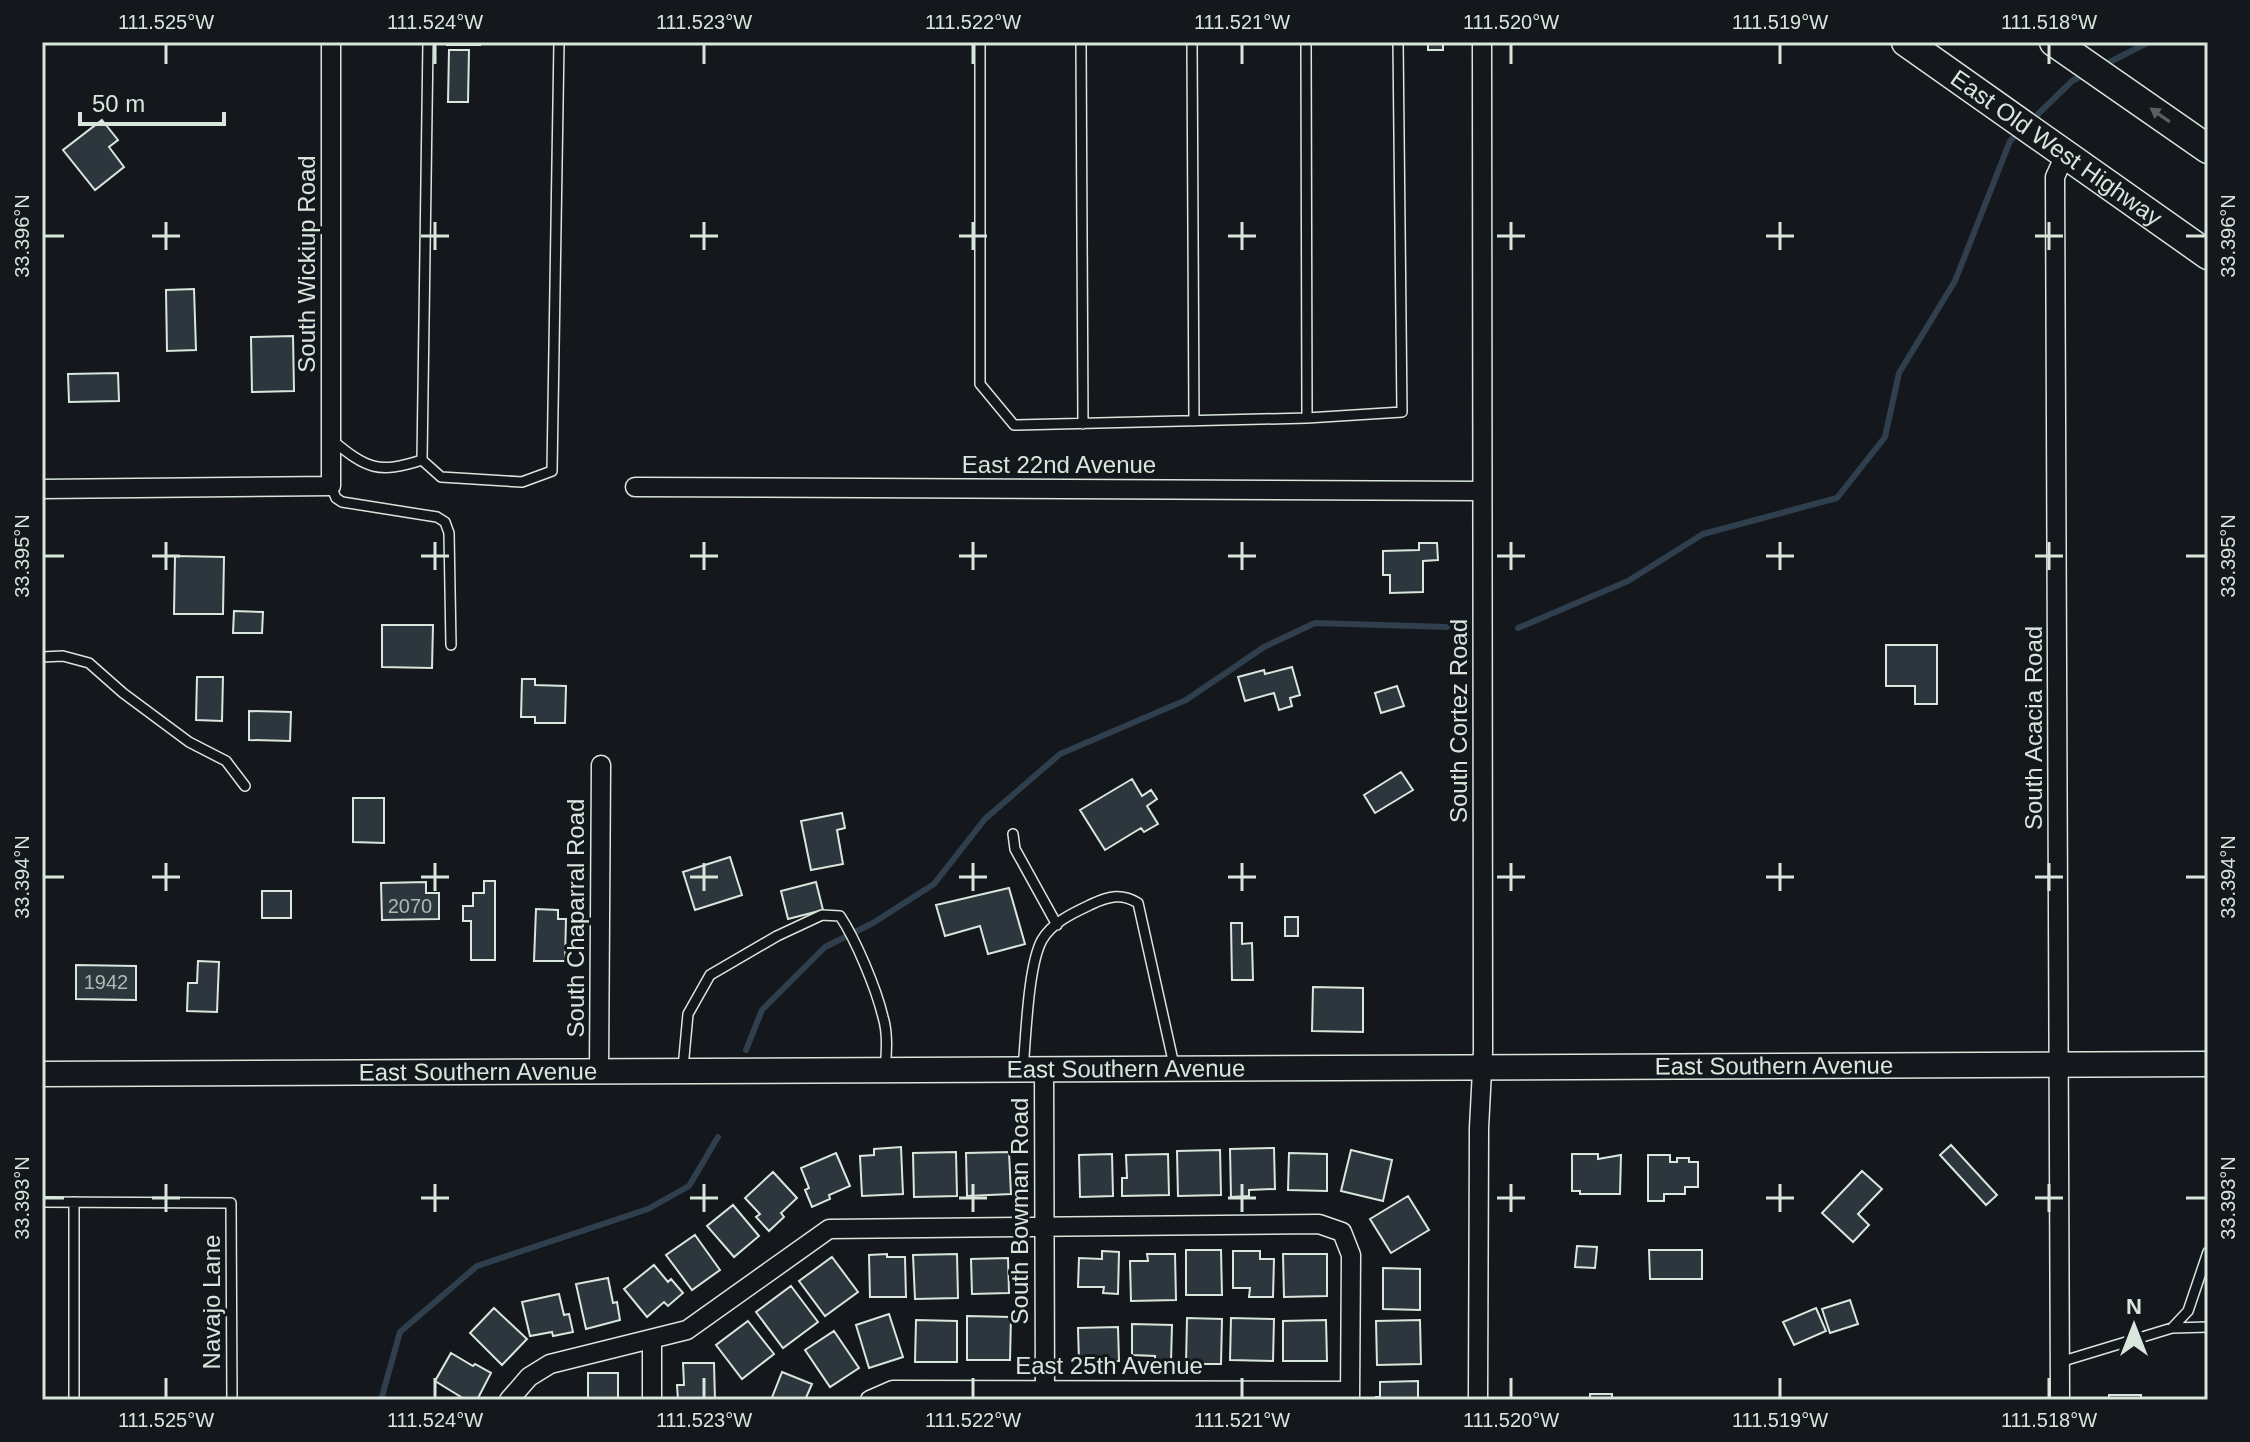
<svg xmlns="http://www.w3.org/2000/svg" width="2250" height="1442" font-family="Arial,sans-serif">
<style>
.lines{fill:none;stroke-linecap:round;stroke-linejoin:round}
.stream{stroke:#2f3f4d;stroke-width:6}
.building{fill:#2c363c;stroke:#d8e6dc;stroke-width:2}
.lane-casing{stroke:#d8e6dc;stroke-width:12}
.street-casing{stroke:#d8e6dc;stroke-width:21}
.secondary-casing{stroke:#d8e6dc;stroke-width:27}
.primary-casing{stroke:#d8e6dc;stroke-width:31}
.lane{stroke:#14181c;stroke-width:9}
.street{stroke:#14181c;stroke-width:18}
.secondary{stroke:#14181c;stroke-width:24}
.primary{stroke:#14181c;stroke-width:28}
.oneway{fill:#59605f}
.ticks{fill:none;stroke:#d8e6dc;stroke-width:3}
.labels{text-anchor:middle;stroke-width:6;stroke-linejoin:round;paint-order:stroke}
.number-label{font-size:20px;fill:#adbab4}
.street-label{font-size:24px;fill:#d8e6dc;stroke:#14181c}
.neatline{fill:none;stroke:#d8e6dc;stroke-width:3}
.ticks-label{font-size:20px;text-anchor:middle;fill:#d8e6dc}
</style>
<rect width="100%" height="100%" fill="#14181c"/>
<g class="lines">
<path class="stream" d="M2102 66 2149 42
M2030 122 2072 81 2085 74
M1518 628 1628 581 1703 534 1837 498 1885 437 1899 373 1955 281 2010 141 2019 132
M746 1050 762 1010 825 947 873 923 934 884 985 819 1060 754 1186 700 1264 647 1315 623 1447 627
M381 1400 400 1332 477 1266 648 1209 689 1186 718 1137"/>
</g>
<path class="building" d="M447 42H480V45H447Z
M1428 42H1443V50H1428Z
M449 50H469L468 102H448Z
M102 120 118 140 109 147 124 167 95 190 63 150Z
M194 289 196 350 167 351 166 290Z
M293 336 294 391 252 392 251 337Z
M118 373 119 401 69 402 68 374Z
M1419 543H1437L1438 560 1423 561V592L1390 593V575H1383V551L1419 550Z
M175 556 224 557 223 614H174Z
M234 611 263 612 262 633H233Z
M382 625H433L432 668 382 667Z
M1886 645H1937V704H1915V686H1886Z
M1292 667 1300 695 1290 698 1292 706 1279 710 1274 693 1245 701 1238 677 1264 670 1265 674Z
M197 677H223L222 721 196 720Z
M522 679H535V685L566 686 565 723H535V717H521Z
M1397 686 1404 706 1381 713 1375 693Z
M249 711 291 712 290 741 249 740Z
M1401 772 1413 790 1375 813 1364 795Z
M1132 779 1142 796 1151 790 1157 799 1147 806 1158 824 1144 832 1141 828 1105 850 1080 810Z
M353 798H384V843L353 842Z
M842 813 845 828 837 830 843 864 811 870 801 821Z
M730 857 742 895 695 910 683 872Z
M484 881H495V960H471V921H463V906H473V893H484Z
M426 882V893H439V919L382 920 381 883Z
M816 882 823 910 788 919 781 891Z
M1009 888 1025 944 988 954 980 926 945 936 936 905Z
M262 891H291V918H262Z
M536 909 558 910V919H566L565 961H534Z
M1285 917H1298V936H1285Z
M1231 923H1242V944L1252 943 1253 980H1232Z
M198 961 219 962 217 1012 187 1011 188 983H197Z
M76 965 136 966V1000L76 999Z
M1313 987 1363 988V1032L1312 1031Z
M1951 1145 1997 1195 1986 1205 1940 1155Z
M901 1147 903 1194 862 1196 860 1156 874 1155V1149Z
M1274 1148 1275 1189 1249 1190V1196L1231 1197 1230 1149Z
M1220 1150 1221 1195 1178 1196 1177 1151Z
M1351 1150 1392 1160 1383 1201 1341 1191Z
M956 1152 957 1196 914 1197 913 1153Z
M1009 1152 1011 1194 967 1196 966 1153Z
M836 1153 850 1186 829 1195 830 1199 812 1207 805 1190 809 1188 801 1168Z
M1289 1153 1327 1154V1191L1288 1190Z
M1112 1154 1113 1196 1080 1197 1079 1155Z
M1168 1154 1169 1195 1122 1196V1178H1127L1126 1155Z
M1572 1154H1598V1159L1621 1155 1620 1194H1580V1191H1572Z
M1648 1155H1670V1162H1677V1158H1689V1162H1698V1187H1685V1194H1664V1201H1648Z
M1862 1171 1882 1189 1858 1214 1869 1225 1853 1242 1822 1213Z
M773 1172 797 1198 781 1213 784 1217 769 1231 756 1217 760 1214 745 1198Z
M1408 1196 1429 1230 1391 1253 1370 1219Z
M733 1205 759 1236 734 1257 707 1226Z
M695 1235 720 1270 692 1290 666 1255Z
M1577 1246 1597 1247 1595 1268 1575 1267Z
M1186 1250H1221L1222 1295H1186Z
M1649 1250H1702V1279H1650Z
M1102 1251 1119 1252 1118 1294 1103 1293 1104 1287H1078L1079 1258 1102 1259Z
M1233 1251H1260V1259H1274L1273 1297H1249L1250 1288H1233Z
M887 1254V1257H905L906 1297H870L869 1255Z
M957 1254 958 1298 915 1299 913 1255Z
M1147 1254H1175L1176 1300 1131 1301 1130 1261H1148Z
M1283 1254H1327V1296L1284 1297Z
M832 1257 858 1292 825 1316 799 1281Z
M1008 1258 1009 1293 972 1294 971 1259Z
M654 1265 668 1282 671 1279 683 1293 668 1306 664 1302 647 1317 624 1289Z
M1383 1268 1420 1269V1310L1383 1309Z
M608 1278 613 1303 617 1302 620 1320 586 1329 576 1284Z
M791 1286 818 1322 783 1348 756 1312Z
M559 1294 564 1315 569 1314 573 1332 553 1336 552 1332 530 1336 522 1302Z
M1850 1300 1858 1324 1830 1333 1822 1309Z
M494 1308 527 1339 502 1365 470 1333Z
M1816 1308 1826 1331 1794 1345 1783 1322Z
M889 1314 903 1357 869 1368 856 1325Z
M967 1316 1011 1317 1010 1360H967Z
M1187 1318 1222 1319 1221 1364H1186Z
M1231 1318 1274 1319 1273 1361 1230 1360Z
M916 1320 957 1321V1362H915Z
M1326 1320 1327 1361H1283V1321Z
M1420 1320 1421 1364 1377 1365 1376 1321Z
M748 1321 774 1354 742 1379 716 1345Z
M1132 1324 1172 1325 1171 1362H1155V1356L1132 1355Z
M1118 1327 1119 1361 1079 1362 1078 1328Z
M834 1331 859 1368 830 1387 805 1350Z
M451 1353 473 1366 475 1364 491 1373 477 1400H466L435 1381Z
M683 1363H714L715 1400H678L677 1385H684Z
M782 1372 812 1384 805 1400H771Z
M588 1373H618V1400H588Z
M1418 1381V1400H1376V1397H1380V1382Z
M1590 1394H1612V1400H1590Z
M2109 1395H2141V1400H2109Z"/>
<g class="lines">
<g class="lane-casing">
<path id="lane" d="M428 42 422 460 441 477 522 482 552 471 559 42
M980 42V384L1014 425 1307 418 1306 42
M1081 42 1083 424
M1192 42 1194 421
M1307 418 1402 412 1398 42
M332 440C367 469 378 474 422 460
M331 486 336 498 342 502 437 517 445 522 449 533 451 645
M42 657 63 656 89 663 123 693 189 742 226 761 245 786
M1013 834 1015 849 1057 925
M683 1068 688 1014 710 975 777 936 822 915 840 916C856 940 876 988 883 1017 888 1033 887 1051 885 1068
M1023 1069C1026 1037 1028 965 1042 940 1052 922 1075 912 1092 904 1109 896 1122 893 1138 903L1174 1065
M42 1202 231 1203 232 1400
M74 1202V1400
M2172 1328 2188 1311 2208 1252
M2060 1362 2172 1328 2208 1327"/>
</g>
<g class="street-casing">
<path id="street" d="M635 487 1482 491
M42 489 331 486V42
M1044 1069 1045 1399
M599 1071 601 765
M652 1340V1400
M509 1400 529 1377 550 1364 687 1330 829 1229 1319 1224 1342 1232 1351 1255 1350 1400
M870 1400 893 1390 1350 1391
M1478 1400 1479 1128 1483 1051 1482 42
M2060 1400 2055 177 2065 155"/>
</g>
<g class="secondary-casing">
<g id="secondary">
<path id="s1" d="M42 1074 2208 1064"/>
</g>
</g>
<g class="primary-casing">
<g id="primary">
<path id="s2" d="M1906 42 2208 255"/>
<path d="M2054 42 2208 149"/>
</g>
</g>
<use href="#lane" class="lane"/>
<use href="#street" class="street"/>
<use href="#secondary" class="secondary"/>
<use href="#primary" class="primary"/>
</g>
<defs><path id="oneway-solid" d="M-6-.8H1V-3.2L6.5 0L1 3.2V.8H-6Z" transform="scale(2)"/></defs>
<use class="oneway" href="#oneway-solid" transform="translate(2160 115) rotate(-145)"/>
<path class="ticks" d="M166 44V64M435 44V64M704 44V64M973 44V64M1242 44V64M1511 44V64M1780 44V64M2049 44V64M166 222V250M435 222V250M704 222V250M973 222V250M1242 222V250M1511 222V250M1780 222V250M2049 222V250M44 236H64M152 236H180M421 236H449M690 236H718M959 236H987M1228 236H1256M1497 236H1525M1766 236H1794M2035 236H2063M2186 236H2206M166 542V570M435 542V570M704 542V570M973 542V570M1242 542V570M1511 542V570M1780 542V570M2049 542V570M44 556H64M152 556H180M421 556H449M690 556H718M959 556H987M1228 556H1256M1497 556H1525M1766 556H1794M2035 556H2063M2186 556H2206M166 863V891M435 863V891M704 863V891M973 863V891M1242 863V891M1511 863V891M1780 863V891M2049 863V891M44 877H64M152 877H180M421 877H449M690 877H718M959 877H987M1228 877H1256M1497 877H1525M1766 877H1794M2035 877H2063M2186 877H2206M166 1184V1212M435 1184V1212M704 1184V1212M973 1184V1212M1242 1184V1212M1511 1184V1212M1780 1184V1212M2049 1184V1212M44 1198H64M152 1198H180M421 1198H449M690 1198H718M959 1198H987M1228 1198H1256M1497 1198H1525M1766 1198H1794M2035 1198H2063M2186 1198H2206M166 1378V1398M435 1378V1398M704 1378V1398M973 1378V1398M1242 1378V1398M1511 1378V1398M1780 1378V1398M2049 1378V1398"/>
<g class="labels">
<g class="number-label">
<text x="410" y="913">2070</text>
<text x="106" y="989">1942</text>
</g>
<g class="street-label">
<text dy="8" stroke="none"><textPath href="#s2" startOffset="184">East Old West Highway</textPath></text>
<text transform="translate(307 264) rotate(-90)" y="8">South Wickiup Road</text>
<text x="1059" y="473">East 22nd Avenue</text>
<text transform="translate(1459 721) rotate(-90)" y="8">South Cortez Road</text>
<text transform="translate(2034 728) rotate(-90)" y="8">South Acacia Road</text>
<text transform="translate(576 918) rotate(-90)" y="8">South Chaparral Road</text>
<text dy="8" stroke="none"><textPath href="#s1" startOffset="1732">East Southern Avenue</textPath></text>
<text dy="8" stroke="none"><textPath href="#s1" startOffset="1084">East Southern Avenue</textPath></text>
<text dy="8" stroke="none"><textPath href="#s1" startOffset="436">East Southern Avenue</textPath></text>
<text transform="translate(1020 1211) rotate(-90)" y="8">South Bowman Road</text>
<text transform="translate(212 1302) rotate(-90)" y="8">Navajo Lane</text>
<text x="1109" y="1374">East 25th Avenue</text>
</g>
</g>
<rect width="2250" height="1442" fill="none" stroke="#14181c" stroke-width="88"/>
<g transform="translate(2134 1326)" stroke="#14181c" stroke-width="6" paint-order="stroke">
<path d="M0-6L14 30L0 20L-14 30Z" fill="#d8e6dc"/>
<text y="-12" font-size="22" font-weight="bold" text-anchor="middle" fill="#d8e6dc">N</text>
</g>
<path d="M80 112v12h144v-12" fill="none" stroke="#d8e6dc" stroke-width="4"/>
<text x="92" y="112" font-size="24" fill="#d8e6dc" stroke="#14181c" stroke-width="6" paint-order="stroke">50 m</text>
<rect x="44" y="44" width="2162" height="1354" class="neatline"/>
<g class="ticks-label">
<text x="166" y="29">111.525°W</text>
<text x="435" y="29">111.524°W</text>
<text x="704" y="29">111.523°W</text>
<text x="973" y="29">111.522°W</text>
<text x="1242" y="29">111.521°W</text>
<text x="1511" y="29">111.520°W</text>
<text x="1780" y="29">111.519°W</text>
<text x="2049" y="29">111.518°W</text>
<text transform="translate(22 236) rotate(-90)" y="7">33.396°N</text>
<text transform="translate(2228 236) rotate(-90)" y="7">33.396°N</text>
<text transform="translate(22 556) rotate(-90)" y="7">33.395°N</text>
<text transform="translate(2228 556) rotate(-90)" y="7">33.395°N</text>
<text transform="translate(22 877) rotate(-90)" y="7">33.394°N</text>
<text transform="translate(2228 877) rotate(-90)" y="7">33.394°N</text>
<text transform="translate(22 1198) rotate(-90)" y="7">33.393°N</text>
<text transform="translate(2228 1198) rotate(-90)" y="7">33.393°N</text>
<text x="166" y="1427">111.525°W</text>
<text x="435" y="1427">111.524°W</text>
<text x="704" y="1427">111.523°W</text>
<text x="973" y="1427">111.522°W</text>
<text x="1242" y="1427">111.521°W</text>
<text x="1511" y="1427">111.520°W</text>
<text x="1780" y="1427">111.519°W</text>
<text x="2049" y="1427">111.518°W</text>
</g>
</svg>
